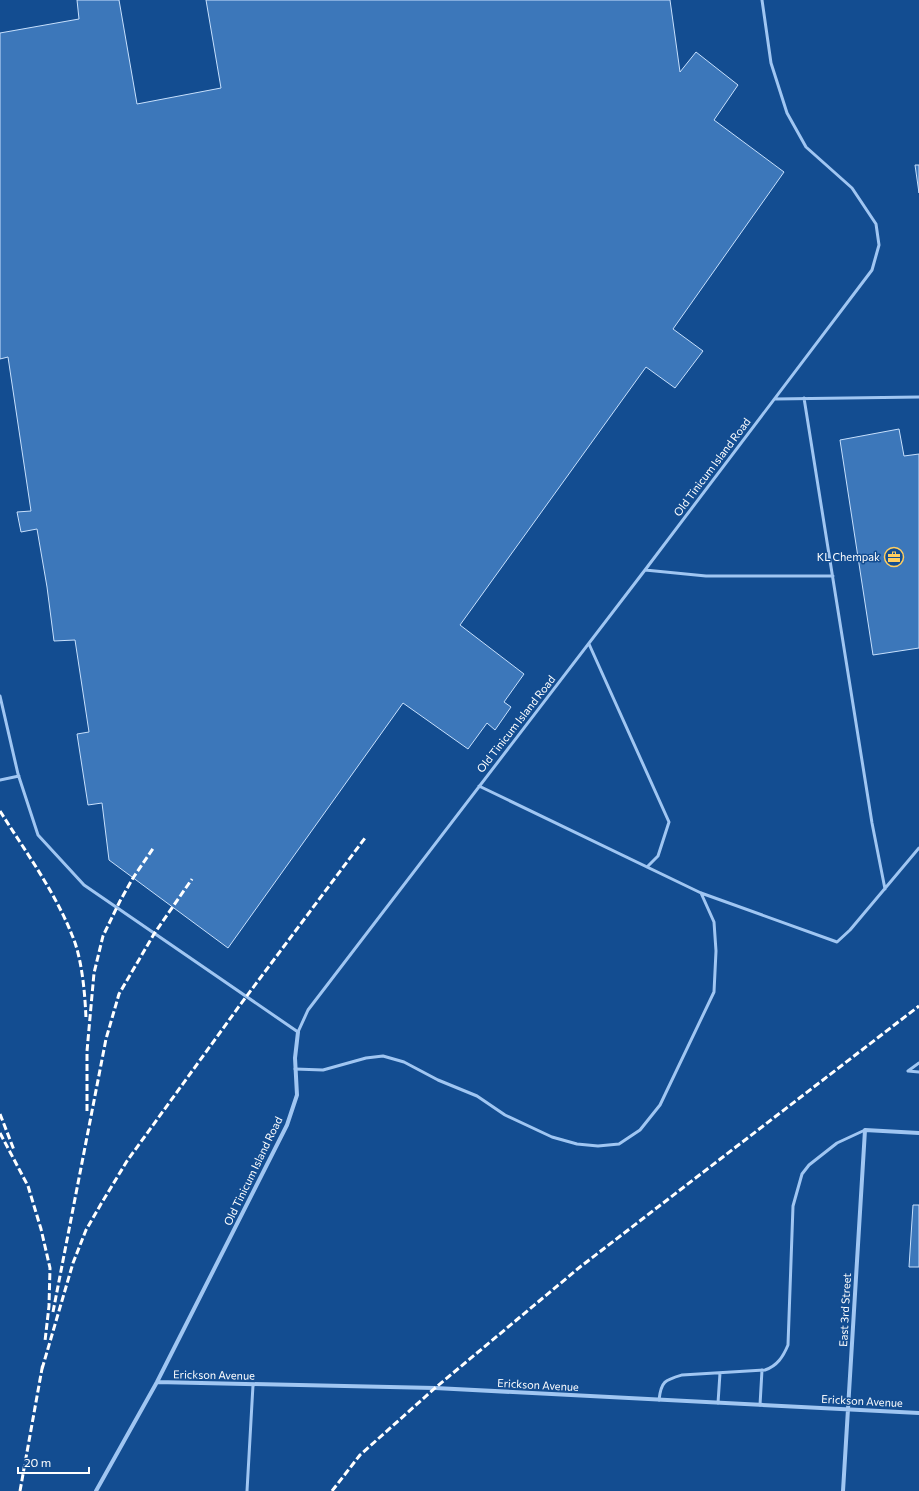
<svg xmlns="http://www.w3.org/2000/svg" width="919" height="1491" font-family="Commissioner,sans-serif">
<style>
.building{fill:#3c77ba;stroke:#c7e0fd}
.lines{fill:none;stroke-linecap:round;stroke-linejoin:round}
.service{stroke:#a0c6f2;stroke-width:3}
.minor{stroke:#a0c6f2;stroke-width:4}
.rail{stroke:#fff;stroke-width:3;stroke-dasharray:7 3;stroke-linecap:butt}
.labels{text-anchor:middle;stroke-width:3;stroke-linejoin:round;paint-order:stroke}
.street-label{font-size:11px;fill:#fff;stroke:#134d91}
.poi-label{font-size:11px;fill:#fff;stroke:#134d91;text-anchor:end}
</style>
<rect width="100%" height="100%" fill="#134d91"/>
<path class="building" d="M77 0H119L137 104 221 88 206 0H670L680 72 696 52 738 85 714 120 784 172 673 329 703 351 675 388 646 367 460 625 524 674 504 702 511 707 495 730 487 723 468 749 403 703 228 948 109 860 102 803 88 805 77 734 89 732 75 640 54 641 47 587 37 529 21 532 17 512 31 511 8 357 0 359V33L79 19Z
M915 165H919V193Z
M899 429 904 456 919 454V648L873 655 840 440Z
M913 1205H919V1267H909Z"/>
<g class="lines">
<path class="service" d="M804 398 872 823 885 889
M775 399 919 397
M645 570 706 576H833
M589 644 669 822 658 856 647 867
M0 696 18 774 38 835 84 885 298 1032 308 1010 645 570 872 270 879 245 876 224 852 188 806 147 787 113 771 63 762 0
M0 780 19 776
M479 786 701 893 837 942 850 930 919 848
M919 1063 908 1071 919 1072
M295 1069 323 1070 366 1058 383 1056 404 1062 438 1080 477 1096 505 1115 552 1137 577 1144 598 1146 619 1144 640 1130 660 1105 714 992 716 951 714 922 701 893
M659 1400C661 1381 665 1380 682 1375L765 1370C777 1366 783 1357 788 1345L793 1206 802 1174 809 1165 837 1143 865 1130
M718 1403 720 1373
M760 1405 762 1370
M247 1491 253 1385"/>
<path class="minor" d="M157 1382 435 1388 919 1413
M96 1491 157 1382 287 1125 297 1095 295 1058 298 1032
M843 1491 865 1130 919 1133"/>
<path class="rail" d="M0 811C25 851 54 890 72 935 82 958 85 993 86 1019
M87 1111V1051L94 973 103 936 120 901 133 878 154 847
M0 1114 14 1150
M0 1133 28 1186 41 1229 50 1268 49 1306 45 1341
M53 1312 106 1039 119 994 154 934 192 879
M42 1369 73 1263 86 1230 101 1204 127 1161 240 1005 365 838
M20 1491 43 1363
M332 1491 360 1455 435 1388 580 1267 919 1006"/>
</g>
<defs>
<g id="office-ring" transform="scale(1)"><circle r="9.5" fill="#134d91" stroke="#ffce60" stroke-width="1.5"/><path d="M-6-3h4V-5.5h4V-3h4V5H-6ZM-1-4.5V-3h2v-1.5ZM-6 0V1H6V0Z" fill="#ffce60"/></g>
</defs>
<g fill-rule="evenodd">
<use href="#office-ring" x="894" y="557"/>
</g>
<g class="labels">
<g class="street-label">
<text transform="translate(712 467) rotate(-53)" y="4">Old Tinicum Island Road</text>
<text transform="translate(516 724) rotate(-52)" y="4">Old Tinicum Island Road</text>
<text transform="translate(253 1171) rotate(-64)" y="4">Old Tinicum Island Road</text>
<text transform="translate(845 1310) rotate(-87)" y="4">East 3rd Street</text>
<text transform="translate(214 1375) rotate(1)" y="4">Erickson Avenue</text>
<text transform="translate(538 1385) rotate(3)" y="4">Erickson Avenue</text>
<text transform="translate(862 1401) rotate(3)" y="4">Erickson Avenue</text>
</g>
<g class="poi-label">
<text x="880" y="561">KL Chempak</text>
</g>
</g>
<path d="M18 1467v6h71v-6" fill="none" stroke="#ffffff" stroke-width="2"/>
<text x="24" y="1467" font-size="12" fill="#ffffff" stroke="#134d91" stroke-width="3" paint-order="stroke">20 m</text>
</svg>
